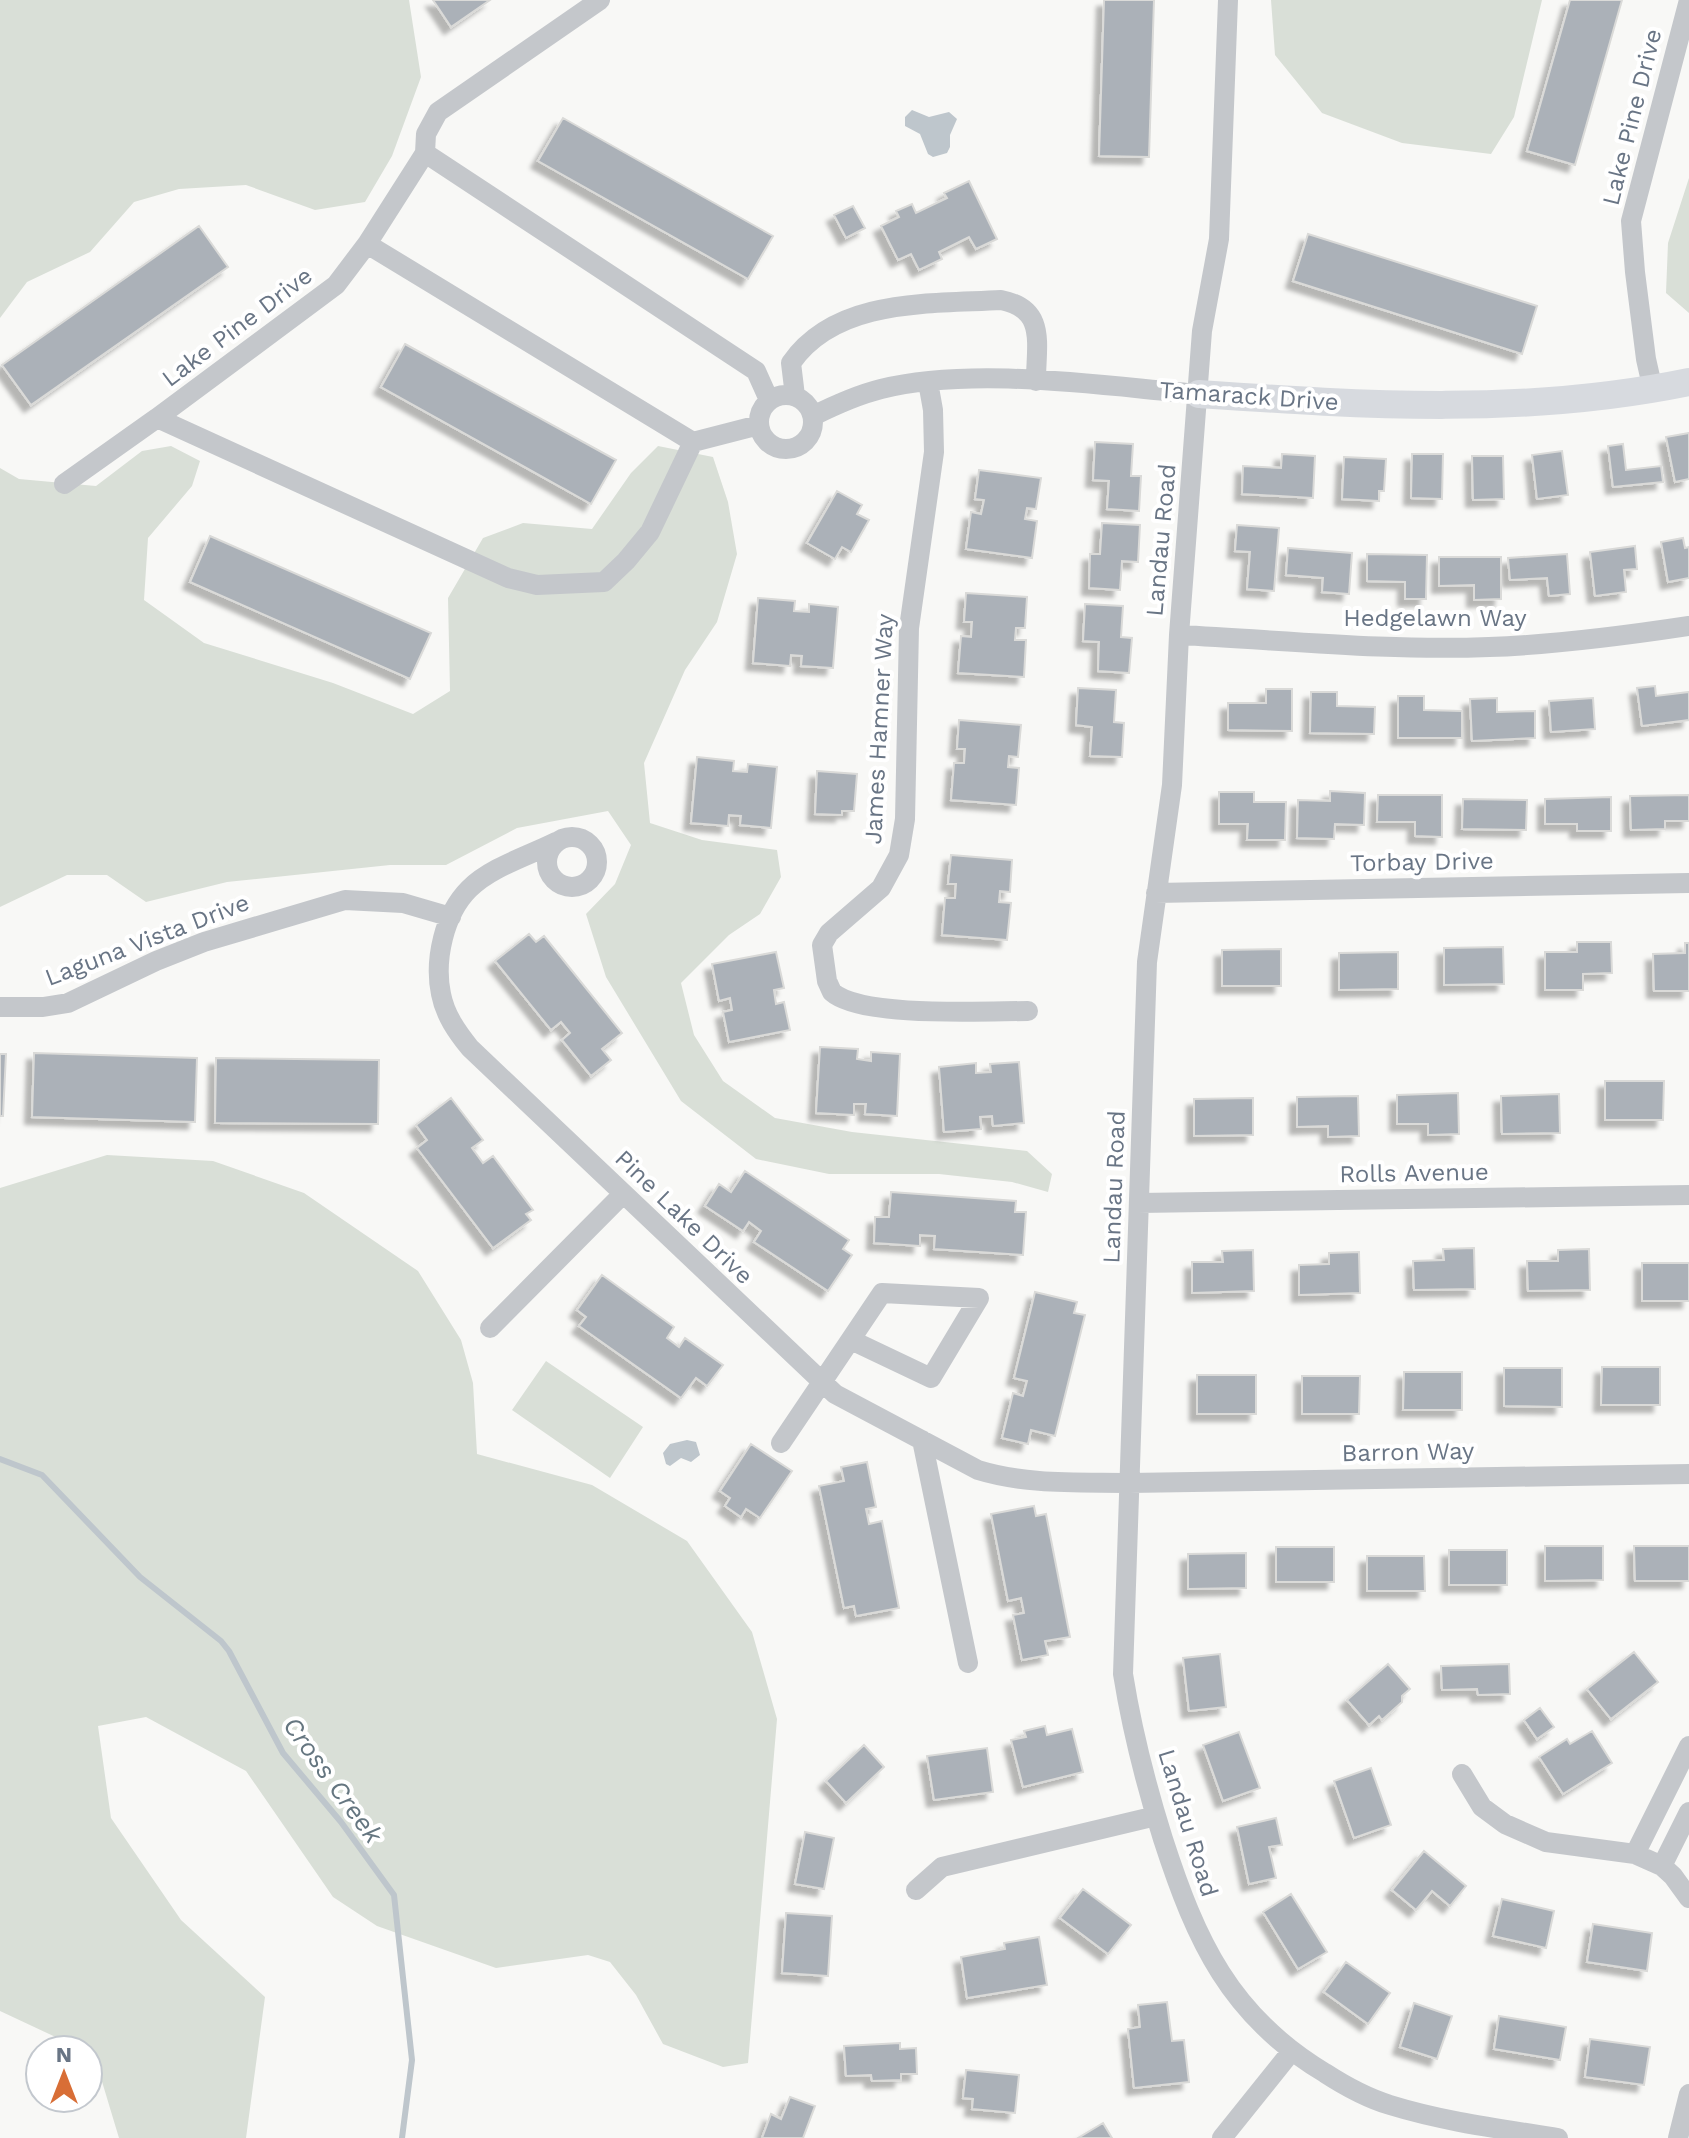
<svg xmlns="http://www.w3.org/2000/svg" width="1689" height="2138" font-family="'Work Sans',sans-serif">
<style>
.green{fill:#d9dfd7}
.water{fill:#bec6cc}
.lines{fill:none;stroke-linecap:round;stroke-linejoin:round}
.stream{stroke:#bec6cc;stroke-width:6}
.building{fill:#abb1b8;stroke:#dadad8;stroke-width:2;filter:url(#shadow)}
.street{stroke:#c4c7cb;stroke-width:20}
.secondary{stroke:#d7dadf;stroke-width:28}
.labels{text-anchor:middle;stroke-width:8;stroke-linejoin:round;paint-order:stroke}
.street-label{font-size:24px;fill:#697585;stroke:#fff}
.water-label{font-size:26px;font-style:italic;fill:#657680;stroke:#fff}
</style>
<defs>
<filter id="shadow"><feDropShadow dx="-7" dy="7" stdDeviation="2" flood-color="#0004"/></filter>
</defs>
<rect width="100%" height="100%" fill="#f8f8f6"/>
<path class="green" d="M0 0H409L421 77 392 156 365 202 315 210 246 185 179 189 134 202 90 252 27 282 0 318Z
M1271 0H1542L1514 117 1491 154 1402 143 1322 113 1275 55Z
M1689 178V313L1666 293 1668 243Z
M171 446 200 461 192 486 148 538 144 600 204 643 333 683 413 714 450 691 448 598 483 538 523 523 592 529 631 473 658 446 713 457 728 502 737 554 717 622 685 670 644 763 650 823 702 840 777 850 781 877 760 914 729 935 681 983 694 1035 723 1081 775 1118 852 1132 1027 1151 1052 1174 1048 1192 1012 1182 939 1174H829L756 1159 681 1101 606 977 586 914 615 884 631 845 608 811 517 828 446 865H390L227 882 146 902 107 875H67L0 907V468L19 479 96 486 142 451Z
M107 1155 213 1161 304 1193 418 1271 461 1340 473 1383 477 1454 592 1485 687 1541 752 1632 777 1719 748 2063 723 2067 663 2044 636 1995 610 1962 588 1955 496 1968 377 1926 333 1897 246 1771 146 1717 98 1726 111 1818 181 1920 265 1997 246 2138H119L94 2055 0 2011V1188Z
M546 1361 643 1427 610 1478 512 1410Z"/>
<path class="water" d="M912 110 929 117 949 112 957 119 950 135V147L947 153 933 157 928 154 920 134 905 126V117Z
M687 1440 696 1442 700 1455 691 1462 681 1458 670 1466 666 1464 663 1453 670 1444Z"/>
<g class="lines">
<path class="stream" d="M0 1459 42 1475 140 1577 221 1641 229 1651 283 1753 341 1822 394 1895 412 2060 402 2138"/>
</g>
<path class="building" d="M433 0H490L451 27Z
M1104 0H1154L1149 157 1099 156Z
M1570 0H1622L1575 165 1527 151Z
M563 118 773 236 748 279 538 161Z
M969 181 997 239 976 249 969 237 939 252 942 259 919 270 911 254 898 260 881 226 899 217 896 211 912 204 916 213 947 198 944 193Z
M853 206 865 228 846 238 834 215Z
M199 226 228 267 31 405 2 365Z
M1308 234 1537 306 1522 354 1293 281Z
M405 344 616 460 591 504 381 387Z
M1689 433V479L1675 482 1666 437Z
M1095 442 1133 444 1131 476H1141L1139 511 1107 509 1109 481 1093 480Z
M1623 444 1626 470 1661 466 1663 482 1613 487 1608 446Z
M1562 451 1568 495 1537 499 1532 455Z
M1282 454 1315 456 1313 498 1242 494 1243 466 1281 468Z
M1412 454H1443L1442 499 1411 498Z
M1472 456H1503L1504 499 1473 500Z
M1344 457 1386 459 1384 491H1379V501L1342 499Z
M979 470 1041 478 1036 509 1027 508 1025 519 1037 521 1032 558 966 549 971 512 981 514 984 500 975 499Z
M837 491 862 505 857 514 869 520 851 552 842 547 835 559 807 543Z
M1102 523 1140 525 1138 562 1122 561 1120 590 1089 588 1090 554H1100Z
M1237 525 1279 528 1274 591 1247 589 1250 552 1235 551Z
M210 536 431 633 410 679 190 582Z
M1683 538 1685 548 1689 547V578L1668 582 1661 542Z
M1635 546 1637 569 1624 570 1626 592 1595 596 1590 552Z
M1288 548 1352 553 1349 594 1322 592 1323 578 1286 575Z
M1367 554 1427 555 1426 599H1405V582L1367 581Z
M1567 554 1570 594 1549 596 1547 578 1510 580 1508 558Z
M1439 557H1501V599L1474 600V585L1439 586Z
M966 593 1027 597 1025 628H1016L1015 640H1026L1024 677 958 673 961 636 971 637 972 622H964Z
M758 598 795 601 794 611 809 612V604L838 607 833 668 801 666 802 656 791 655 790 666 753 663Z
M1085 604 1123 606 1121 637 1132 638 1129 673 1098 671 1099 642 1083 641Z
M1655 686 1656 696 1689 692V720L1642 726 1637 688Z
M1078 688 1116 690 1114 722 1124 723 1122 757 1090 756 1092 727 1076 725Z
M1266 689H1292V731L1228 730V703H1266Z
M1311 692H1337V706L1375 707 1374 734 1310 733Z
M1398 696H1424V710L1462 711V738H1398Z
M1497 698V712L1535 711V738L1472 741 1470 699Z
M1593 698 1595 729 1551 732 1549 701Z
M959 720 1021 725 1018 757 1009 756 1008 767 1019 768 1016 805 951 800 954 763H964L965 749H957Z
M697 757 734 761 733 771 747 772 748 764 777 767 771 828 740 825 741 816 729 815 728 826 691 823Z
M817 771 857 774 854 811H842V815L815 814Z
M1330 791 1365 793 1364 825 1335 824 1334 839 1297 838 1298 800 1330 801Z
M1219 792H1254V802H1286L1285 840H1247L1248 824H1219Z
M1378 795H1442V837L1415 836V822H1377Z
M1689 795V821H1665V829L1631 830 1630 796Z
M1611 797V831H1577V824H1545V799Z
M1463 799 1527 800 1526 830 1462 829Z
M951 855 1012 860 1010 892 1000 891 999 902 1011 903 1007 940 942 935 945 898H955L956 884H948Z
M529 934 536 942 544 936 622 1033 602 1049 611 1060 591 1076 562 1040 570 1033 561 1022 551 1030 495 961Z
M1577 942H1611L1612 973 1583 974V990H1545V952H1577Z
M1685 943H1689V991H1654L1653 954 1685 953Z
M1503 947 1504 984 1444 985V948Z
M1281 949V986H1222V950Z
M776 952 784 988 774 990 776 1004 784 1002 790 1030 729 1042 723 1012 732 1010 730 998 719 1001 712 964Z
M1398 952V989L1339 990V953Z
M820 1047 858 1049 857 1059 871 1061V1052L900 1054 897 1116 865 1114 866 1104H854V1115L816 1113Z
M34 1053 197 1058 195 1122 32 1117Z
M0 1054H6L3 1116H0Z
M216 1058 379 1060 378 1124 215 1123Z
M1019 1062 1024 1123 993 1126 992 1116 980 1117 981 1129 944 1132 939 1067 976 1063V1073L991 1072 990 1064Z
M1605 1081H1664L1663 1120H1605Z
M1458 1093 1459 1134 1428 1135V1124H1397V1095Z
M1559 1094 1560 1133 1502 1134 1501 1096Z
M1358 1096 1359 1136 1328 1137V1126L1297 1127V1097Z
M451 1098 483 1140 472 1148 483 1163 493 1156 533 1210 526 1214 531 1220 493 1248 417 1148 427 1140 416 1125Z
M1253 1098V1135L1194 1136V1099Z
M745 1171 849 1240 843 1249 852 1255 828 1291 754 1242 761 1231 749 1222 743 1231 705 1206 719 1184 731 1192Z
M891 1192 1016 1201 1015 1212H1026L1023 1255 934 1249 935 1236 920 1235V1246L874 1243 875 1217H889Z
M1474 1248 1475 1289 1414 1290 1413 1261 1444 1260 1443 1249Z
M1589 1249 1590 1290 1528 1291 1527 1261H1558V1250Z
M1253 1250 1254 1291 1192 1293V1262H1223L1222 1251Z
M1359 1252 1360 1293 1299 1295V1265L1329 1264V1253Z
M1642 1263H1689V1301H1642Z
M602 1275 674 1327 667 1338 679 1347 685 1338 723 1365 707 1386 696 1378 681 1398 579 1326 586 1317 577 1310Z
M1035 1292 1077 1302 1074 1313 1085 1315 1055 1436 1031 1430 1028 1444 1002 1438 1013 1393 1023 1396 1027 1381 1014 1378Z
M1602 1367H1660V1405H1601Z
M1504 1368H1562V1407L1504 1406Z
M1404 1372H1462V1410H1403Z
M1197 1375H1256V1414H1197Z
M1302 1376H1360L1359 1414H1302Z
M751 1444 792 1471 760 1518 746 1509 741 1517 725 1506 730 1498 720 1491Z
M867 1462 876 1507 866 1509 869 1524 882 1521 899 1608 856 1616 854 1606 844 1608 819 1486 844 1481 841 1467Z
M1034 1506 1036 1516 1046 1514 1070 1637 1045 1641 1048 1655 1022 1660 1013 1615 1024 1613 1021 1598 1008 1601 991 1514Z
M1545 1546H1603V1580L1545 1581Z
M1634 1546H1689V1581H1635Z
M1276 1547H1334V1582H1276Z
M1449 1550H1507V1585H1449Z
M1246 1553V1588L1188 1589V1554Z
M1367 1556H1424L1425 1591H1367Z
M1634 1652 1658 1682 1611 1719 1587 1689Z
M1220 1654 1226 1707 1189 1711 1183 1658Z
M1388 1664 1410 1689 1402 1696V1702L1382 1720 1379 1716 1369 1725 1347 1700Z
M1509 1664 1510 1694 1478 1695 1477 1689 1442 1690 1441 1666Z
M1540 1708 1554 1727 1537 1739 1524 1720Z
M1045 1726 1047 1735 1072 1729 1083 1772 1023 1787 1011 1740 1026 1737 1024 1731Z
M1592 1731 1612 1763 1563 1794 1539 1757 1567 1739 1570 1744Z
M1239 1732 1260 1788 1223 1801 1203 1745Z
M864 1745 884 1767 846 1803 826 1781Z
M987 1748 993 1792 934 1800 927 1756Z
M1371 1768 1391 1825 1354 1838 1334 1781Z
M1276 1818 1282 1845 1269 1847 1276 1878 1249 1884 1237 1827Z
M805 1832 834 1838 824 1889 795 1884Z
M1424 1851 1466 1886 1450 1906 1432 1891 1416 1910 1392 1890Z
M1083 1889 1131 1925 1108 1954 1060 1918Z
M1291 1894 1327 1952 1298 1969 1263 1912Z
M1502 1899 1554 1911 1546 1948 1493 1936Z
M786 1913 832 1916 828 1976 782 1973Z
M1593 1924 1652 1933 1647 1971 1587 1962Z
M1039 1937 1047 1985 967 1998 961 1957 1005 1949 1004 1943Z
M1346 1962 1390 1993 1368 2024 1324 1992Z
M1167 2002 1172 2041 1184 2040 1189 2082 1134 2088 1128 2029 1140 2027 1138 2005Z
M1414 2003 1452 2016 1437 2059 1400 2047Z
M1499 2016 1566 2027 1560 2060 1494 2049Z
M1590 2039 1650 2047 1644 2085 1585 2077Z
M900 2043V2049L916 2048 917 2074H901V2080L872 2081 871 2075 846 2076 844 2046Z
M966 2070 1019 2075 1015 2113 972 2109 973 2099 963 2098Z
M790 2097 815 2106 803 2138H762L771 2114 781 2119Z
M1103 2123 1112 2138H1078Z"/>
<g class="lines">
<path class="street" d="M600 0 438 112 426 134 425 153 367 244 336 285 157 418 508 578 537 585 604 582 626 561 650 532 693 442 759 425
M1228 0 1219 239 1202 331 1179 635 1172 785 1147 962 1123 1674C1132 1730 1146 1785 1163 1839 1196 1941 1230 2016 1325 2073 1345 2086 1367 2098 1390 2105 1445 2122 1502 2129 1558 2138
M425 153 756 371 769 400
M367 244 693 442
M928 382 933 410 934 452 909 628 905 819 899 855 881 888 829 933 822 945 827 981 832 992C861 1018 986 1011 1028 1011
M1653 390 1646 359 1635 272 1631 221 1689 0
M759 422a27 27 0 1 1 54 0a27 27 0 1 1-54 0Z
M795 396 791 363C836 298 930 304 1001 300 1047 309 1036 344 1036 381
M813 416C835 405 857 395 881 389 975 366 1102 386 1199 394
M64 484 157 418
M1179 635C1282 640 1386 651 1489 647 1556 645 1623 636 1689 626
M547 862a25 25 0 1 1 50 0a25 25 0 1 1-50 0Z
M556 842C528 856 491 867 469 889 444 914 434 960 441 994 445 1015 457 1032 470 1048L835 1394 978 1470C1027 1485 1078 1482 1129 1483L1689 1474
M1156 893 1689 883
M0 1007H43L68 1003 156 961 204 942 345 900 403 903 451 917
M1139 1203 1689 1195
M490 1328 623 1194
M922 1440 968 1663
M781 1443 882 1293 979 1298 931 1378 851 1340
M1462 1774 1482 1807 1505 1824 1546 1842 1635 1854 1662 1866 1673 1876 1689 1898
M1635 1854 1689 1746
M1662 1866 1689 1812
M916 1890 942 1867 1156 1816
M1222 2138 1291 2052
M1678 2138 1689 2094"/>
<path class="secondary" d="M1199 394C1364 405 1525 416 1689 382"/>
</g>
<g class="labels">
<g class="street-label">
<text transform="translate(1632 117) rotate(-76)" y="8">Lake Pine Drive</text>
<text transform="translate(237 327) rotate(-37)" y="8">Lake Pine Drive</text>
<text transform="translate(1249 396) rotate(4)" y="8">Tamarack Drive</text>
<text transform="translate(1161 540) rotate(-85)" y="8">Landau Road</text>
<text x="1435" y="626">Hedgelawn Way</text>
<text transform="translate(879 729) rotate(-87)" y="8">James Hamner Way</text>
<text transform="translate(1422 862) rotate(-1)" y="8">Torbay Drive</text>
<text transform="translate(147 940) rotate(-21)" y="8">Laguna Vista Drive</text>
<text transform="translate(1414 1173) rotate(-1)" y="8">Rolls Avenue</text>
<text transform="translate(1114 1187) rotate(-88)" y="8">Landau Road</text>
<text transform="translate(684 1217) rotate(44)" y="8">Pine Lake Drive</text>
<text transform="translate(1408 1452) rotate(-1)" y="8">Barron Way</text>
<text transform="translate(1188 1823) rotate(73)" y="8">Landau Road</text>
</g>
<g class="water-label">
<text transform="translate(333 1780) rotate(54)" y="9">Cross Creek</text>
</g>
</g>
<g transform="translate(64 2074)"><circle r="38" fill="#ffffff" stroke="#c3c8ce" stroke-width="2"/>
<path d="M0-6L14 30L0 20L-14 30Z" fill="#d86e36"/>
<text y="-12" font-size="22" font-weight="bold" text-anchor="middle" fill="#697585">N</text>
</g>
</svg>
